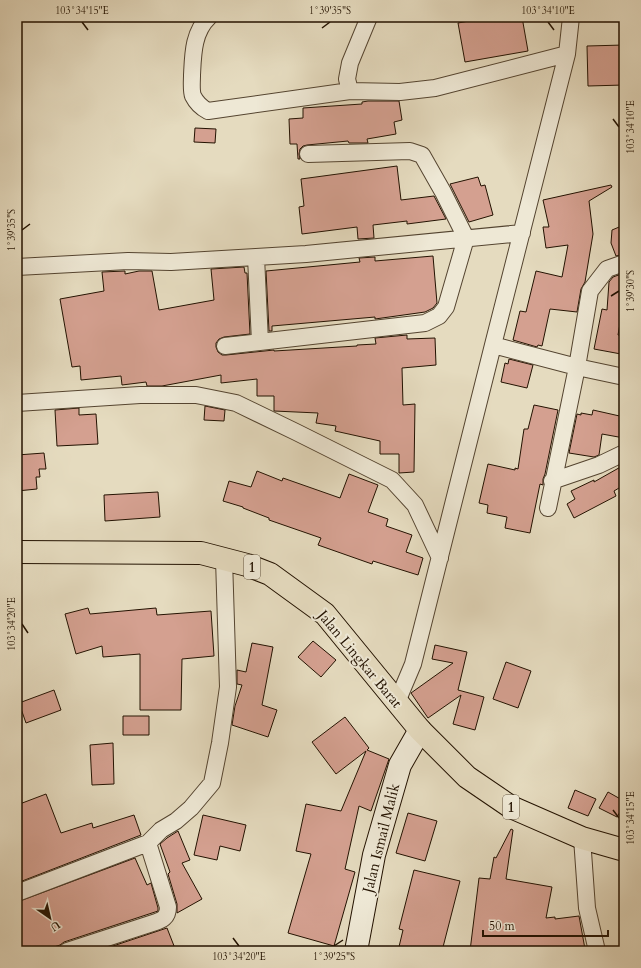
<svg xmlns="http://www.w3.org/2000/svg" width="641" height="968" font-family="Cardo,serif">
<style>
.building{fill:#d4a090;stroke:#231201}
.lines{fill:none;stroke-linecap:round;stroke-linejoin:round}
.minor-casing{stroke:#544430;stroke-width:18}
.secondary-casing{stroke:#231201;stroke-width:24}
.trunk-casing{stroke:#231201;stroke-width:24}
.minor{stroke:#eee8d5;stroke-width:16}
.secondary{stroke:#eee8d5;stroke-width:22}
.trunk{stroke:#e5dbbf;stroke-width:22}
.ticks{fill:none;stroke:#231201;stroke-width:1.5}
.labels{text-anchor:middle;stroke-width:4;stroke-linejoin:round;paint-order:stroke}
.shield{fill:#eee8d5;stroke:#605241;stroke-width:1}
.shield-label{font-size:14px;font-weight:bold;fill:#231201}
.street-label{font-size:15px;fill:#231201;stroke:#eee8d5}
.neatline{fill:none;stroke:#231201;stroke-width:1.5}
.ticks-label{font-size:10px;text-anchor:middle;fill:#231201}
</style>
<rect width="100%" height="100%" fill="#e5dbbf"/>
<filter id="stains"><feTurbulence type="fractalNoise" baseFrequency=".005" numOctaves="4"/><feColorMatrix values="0 0 0 0 .2 0 0 0 0 .09 0 0 0 0 .02 0 0 0 .5 -.17"/></filter>
<radialGradient id="worn" r=".72"><stop offset=".6" stop-color="#630" stop-opacity="0"/><stop offset="1" stop-color="#630" stop-opacity=".3"/></radialGradient>
<path class="building" d="M491 17H522L528 51 465 62 458 23Z
M624 45V85L588 86 587 46Z
M368 101H399L402 120 394 122 396 134 367 139 368 143H349L348 141 307 145 303 146 300 149 299 154 300 159H298L297 144H290L289 119 303 118V108L362 104V102Z
M195 128 216 129 215 143 194 142Z
M397 166 401 200 434 196 446 219 407 224V221L373 225 374 238 358 239 357 227 302 234 299 207 304 206 301 179Z
M478 177 481 186 485 185 493 215 469 222 450 184Z
M611 185 612 187 589 201 593 234 585 282 581 289 577 312 550 309 542 346 538 345 537 347 513 340 520 311 526 312 536 271 562 277 568 245 546 248 543 227H549L543 200Z
M624 225V254L616 256 611 243 612 230Z
M433 256 437 303 433 308 425 312 375 319V317L272 326V331H269L266 271 360 262 359 258 375 257V261Z
M244 267 245 273H247L250 334 224 337 219 339 216 343V347L218 352 222 355H226L274 350V351L357 346V345L376 344 375 338 407 335V339L435 338 436 365 402 368 403 405 415 404 414 472 399 473V454H380V441L335 431 336 426 316 423 318 413 274 411V396H257V379L221 383V375L162 386H147L146 382 122 385 121 376 81 380 80 366 72 367 60 299 104 291 102 272 125 271V274L139 271H152L159 310 214 300 211 269Z
M624 273V300L618 335 624 336 621 354 594 349 602 309 607 310 609 282 613 277Z
M509 359 533 365 527 388 501 382 505 363 508 364Z
M534 405 558 410 545 474 543 479V485L540 484 530 533 505 528 507 517 487 513 488 505 479 503 488 464 515 470V468L518 469 524 429H528Z
M205 406 225 410 224 421 204 420Z
M79 408V415L96 414 98 444 57 446 55 410Z
M593 410 624 417V438L602 434 599 455 594 457 569 453 577 414 581 415V413L592 415Z
M44 453 46 469H39L40 477H36L37 489 17 491V455Z
M624 465V485L614 491 616 496 574 518 567 504 575 499 571 491 594 480V482Z
M257 471 282 481 283 478 340 498 349 474 378 485 368 512 388 519 386 526 412 535 406 552 423 558 418 575 373 561 372 564 318 545 321 538 269 520V518L243 508V507L223 501 229 481 251 487Z
M158 492 160 517 105 521 104 495Z
M88 608 90 614 156 608 157 615 211 611 214 656 182 659 181 710H140V654L103 657 102 646 76 654 65 614Z
M313 641 336 660 321 677 298 657Z
M252 643 273 647 262 705 277 710 268 737 232 725 235 706 242 685 237 684V670L246 672Z
M435 645 467 652 458 690 484 697 475 730 453 724 461 695 428 718 411 693 453 663 432 659Z
M506 662 531 671 518 708 493 699Z
M54 690 61 710 26 723 19 703Z
M123 716H149V735H123Z
M345 717 369 748 367 750 389 759 371 811 359 806 345 869 355 872 334 946 288 933 311 854 296 851 306 804 341 811 366 751 336 774 312 742Z
M113 743 114 784 92 785 90 745Z
M575 790 596 799 588 816 568 808Z
M608 792 624 801V805L617 817 599 808Z
M46 794 61 833 92 823 93 828 134 815 141 835 17 883V805Z
M408 813 437 821 425 861 396 853Z
M203 815 246 825 240 851 220 846 217 860 194 855Z
M511 829 513 830 506 879 552 887 546 918 555 917V919L579 916 585 949 570 951H470L479 878 490 879 494 857 496 858Z
M178 831 190 860 182 863 202 899 177 913V904L168 874 170 872 160 844 167 838Z
M135 858 147 885 151 883 158 908V911L64 942 60 945 42 951H17V902Z
M414 870 460 881 442 951H398L403 930 399 929Z
M167 928 176 951H104V949Z"/>
<g class="lines">
<g class="minor-casing">
<path id="minor" d="M209 17C193 32 193 55 192 75 192 81 191 91 193 96 197 104 202 108 208 111L350 91
M369 17 350 63 347 79 350 91 400 92 435 88 567 54
M256 257 260 342
M17 267 128 261 171 262 256 257 306 254 522 233
M493 345 577 367 624 377
M225 346 425 323 439 316 446 307 466 238 443 192 422 155 410 151 308 154
M17 403 140 395H196L236 403 296 432 392 480 415 505 440 558
M552 481 599 465 624 453
M548 508 577 367 590 291 607 269 624 263
M397 702 413 664 493 345 567 54 571 17
M582 838 587 908 597 951
M148 843 161 830 176 821 191 808 212 783 220 743 228 687 224 559
M17 893 148 843 168 907C168 918 162 920 153 923L67 951"/>
</g>
<g class="secondary-casing">
<path id="secondary" d="M356 951 374 855 400 765 420 730"/>
</g>
<g class="trunk-casing">
<path id="trunk" d="M17 552 201 553 247 565 270 574 325 614 420 730 467 777 511 807 582 838 624 850"/>
</g>
<use href="#minor" class="minor"/>
<use href="#secondary" class="secondary"/>
<use href="#trunk" class="trunk"/>
</g>
<path class="ticks" d="M82 22 88 30M548 22 554 30M322 28 330 22M613 119 619 127M22 230 30 224M611 296 619 291M22 624 28 633M613 810 619 818M233 938 239 946M334 946 343 940"/>
<g class="labels">
<g class="shield">
<rect x="244" y="555" width="16" height="24" rx="3"/>
<rect x="503" y="795" width="16" height="24" rx="3"/>
</g>
<g class="shield-label">
<text x="252" y="572">1</text>
<text x="511" y="812">1</text>
</g>
<g class="street-label">
<text transform="translate(360 659) rotate(50)" y="5">Jalan Lingkar Barat</text>
<text transform="translate(381 838) rotate(-76)" y="5">Jalan Ismail Malik</text>
</g>
</g>
<rect width="641" height="968" fill="none" stroke="#e5dbbf" stroke-width="44"/>
<g transform="translate(50 918) rotate(146)" stroke="#eee8d5" stroke-width="3" paint-order="stroke">
<path d="M0-3L7 15L0 10L-7 15Z" fill="#231201"/>
<text y="-6" font-size="11" font-weight="bold" text-anchor="middle" fill="#231201">U</text>
</g>
<path d="M483 930v6h125v-6" fill="none" stroke="#231201" stroke-width="2"/>
<text x="489" y="930" font-size="12" fill="#231201" stroke="#eee8d5" stroke-width="3" paint-order="stroke">50 m</text>
<rect x="22" y="22" width="597" height="924" class="neatline"/>
<g class="ticks-label">
<text x="82" y="14">103°34'15"E</text>
<text x="330" y="14">1°39'35"S</text>
<text x="548" y="14">103°34'10"E</text>
<text transform="translate(630 127) rotate(-90)" y="4">103°34'10"E</text>
<text transform="translate(11 230) rotate(-90)" y="4">1°39'35"S</text>
<text transform="translate(630 291) rotate(-90)" y="4">1°39'30"S</text>
<text transform="translate(11 624) rotate(-90)" y="4">103°34'20"E</text>
<text transform="translate(630 818) rotate(-90)" y="4">103°34'15"E</text>
<text x="239" y="960">103°34'20"E</text>
<text x="334" y="960">1°39'25"S</text>
</g>
<rect width="100%" height="100%" filter="url(#stains)"/>
<rect width="100%" height="100%" fill="url(#worn)"/>
</svg>
